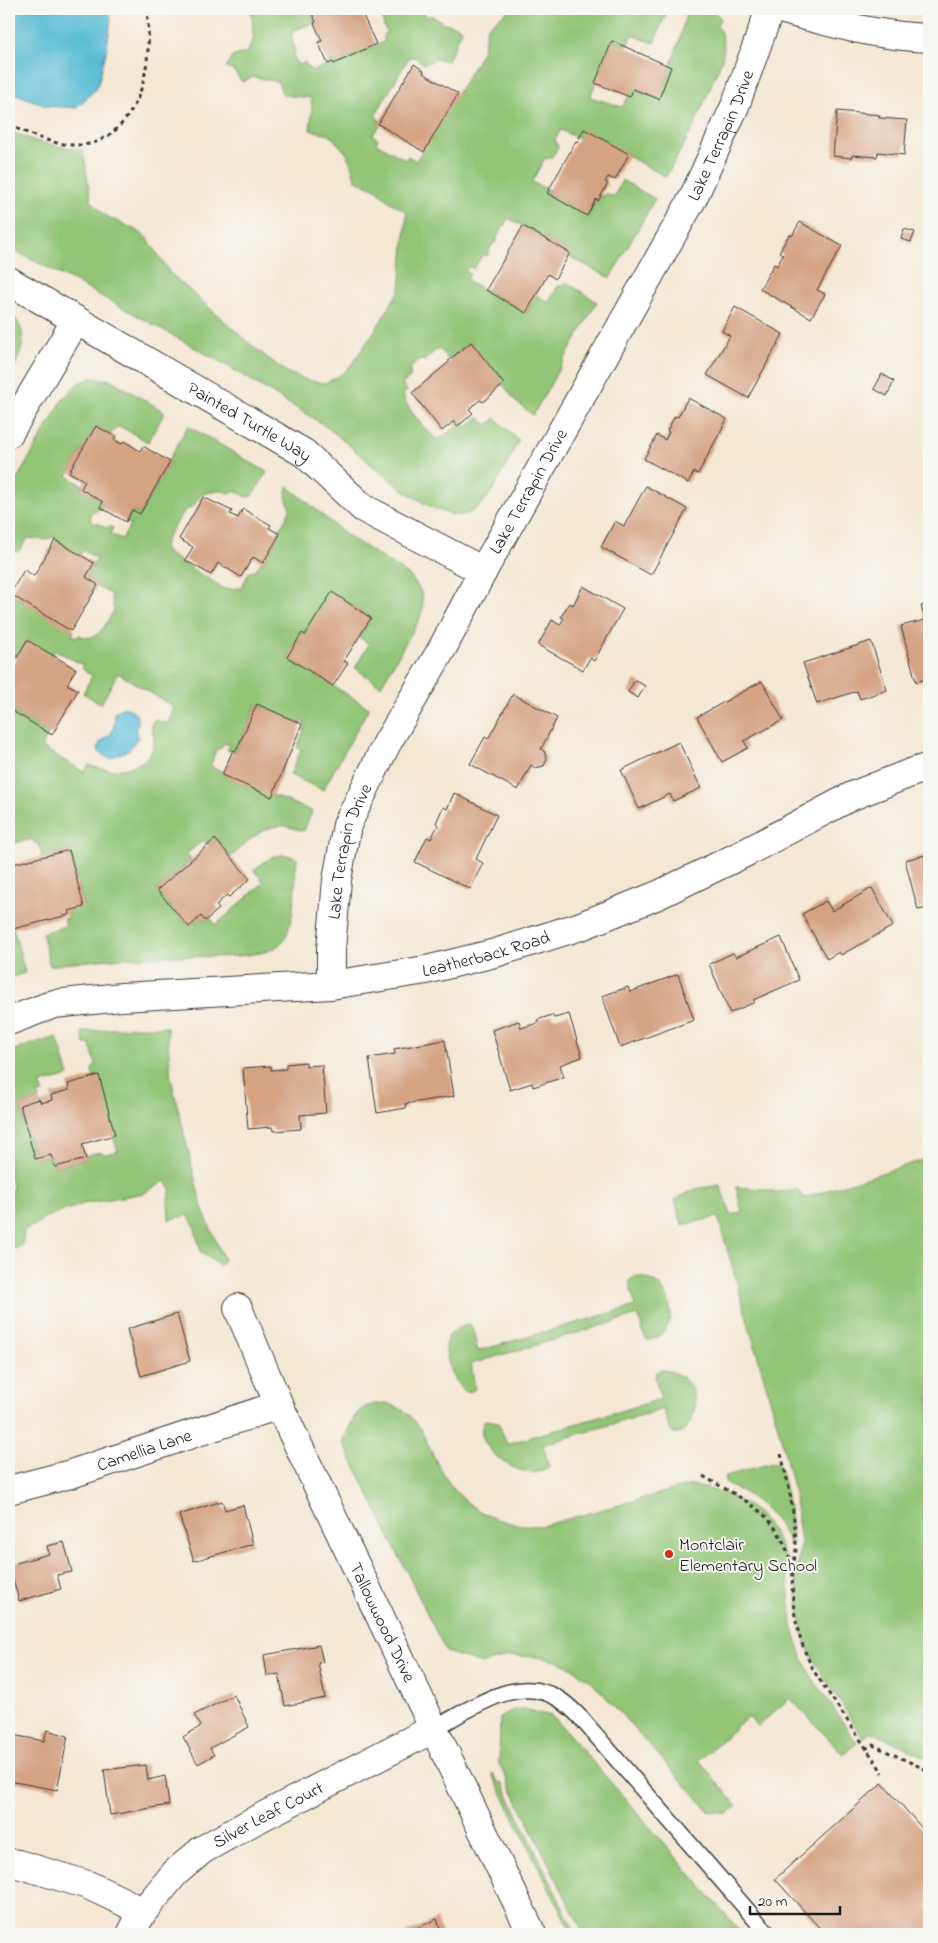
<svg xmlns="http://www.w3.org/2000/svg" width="938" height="1943" font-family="'Indie Flower',sans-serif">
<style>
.green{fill:#91c474;stroke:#567048}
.water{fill:#58bbd6;stroke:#3a6c79}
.building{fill:#d5a282}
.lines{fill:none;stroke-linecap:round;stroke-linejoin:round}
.lane-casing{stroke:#3c3a38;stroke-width:18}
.street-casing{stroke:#3c3a38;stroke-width:30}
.path{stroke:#3c3a38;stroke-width:3;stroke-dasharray:4 4;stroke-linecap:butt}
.lane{stroke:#fff;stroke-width:15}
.street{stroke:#fff;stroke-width:28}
.poi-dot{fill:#c8321e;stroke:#f6f6f2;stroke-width:2}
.labels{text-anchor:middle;stroke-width:4;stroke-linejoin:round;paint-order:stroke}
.street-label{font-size:18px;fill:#1c1c1c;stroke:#f6f6f2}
.poi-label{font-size:18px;fill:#1c1c1c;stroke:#f6f6f2;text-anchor:start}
</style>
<rect width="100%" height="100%" fill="#f6f6f2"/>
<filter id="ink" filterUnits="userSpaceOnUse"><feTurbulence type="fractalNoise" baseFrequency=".02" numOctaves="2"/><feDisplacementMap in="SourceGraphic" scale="10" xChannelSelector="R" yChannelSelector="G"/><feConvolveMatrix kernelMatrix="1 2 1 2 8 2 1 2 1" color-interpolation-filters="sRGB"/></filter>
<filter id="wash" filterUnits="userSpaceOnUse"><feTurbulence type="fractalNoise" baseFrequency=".0096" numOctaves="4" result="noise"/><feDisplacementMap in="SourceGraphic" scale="20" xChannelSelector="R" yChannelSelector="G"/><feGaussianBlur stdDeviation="1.12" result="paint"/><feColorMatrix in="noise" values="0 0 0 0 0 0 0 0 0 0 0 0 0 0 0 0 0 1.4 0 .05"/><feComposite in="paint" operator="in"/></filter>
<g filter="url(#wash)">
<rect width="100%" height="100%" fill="#f4e7d4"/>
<path class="green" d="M251 9H310L316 22 294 30 291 36 295 51 293 54 296 63 300 65 305 62 308 68 313 71 333 62 334 64 384 42V34L387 32C381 24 385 17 378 9H420L428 17 430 15 444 23 459 27 462 30 448 61 436 59 424 64 415 57H409L375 116 380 120 378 124 380 125 373 135 378 139 376 143 406 160 408 156 416 161 477 61 483 49 487 27 511 9H668L654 43 632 35 627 46 612 41 590 97 622 107 633 89 659 99 680 39 687 9H710L721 18 717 24 721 33 724 46 722 60 694 126 666 177 628 156 629 154 579 139 561 130 555 140 558 148 551 158 544 159 532 182 549 190 547 194 587 215 596 199 598 201 601 196 604 197 606 193 614 197 622 180 655 199 610 278 568 256 569 252 508 218 496 239 498 240 492 245 487 256 483 254 473 269 469 266 465 271 470 274 467 280 526 313 536 295 549 302 558 286H564L566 282 597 302 533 415 516 402 471 342 449 360 441 350H436L424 361 420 360 410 368V378L402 384 407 391 403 395C407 409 425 429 436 439L441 438 463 422 467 427 479 417 485 424H489L495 418 519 440C507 461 488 513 462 515 426 518 364 457 337 435 321 422 303 412 286 402 263 387 239 373 215 359 147 321 79 283 9 248V130C34 143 54 146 83 150L91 200 104 215 138 231 148 239 170 273 256 349 288 373 310 381 326 383 342 374 352 364 376 329 400 289 407 212 390 202 376 189 356 180 347 154 330 135 310 130 312 112 311 98 283 95 278 82 253 77 242 82 234 71 226 67 232 57 247 52 254 38C251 28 254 19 251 9Z
M9 313C33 331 20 357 9 378Z
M93 378 111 380 165 412 148 442 121 427H117L111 434 96 426 67 476 83 485 81 489 103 502 99 510 93 511 90 514 91 523H97L107 528 109 526 113 528 110 534 122 539 131 524 126 522 132 510 140 514 170 462 168 461 188 426 267 472 252 496 247 497 236 491 227 493 225 491C209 492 200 491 193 507L185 510 166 539 164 547 167 553 225 589 241 588 249 572 255 571 261 562 263 563 280 534 278 533 290 511C289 503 283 493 288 486L345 534 410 576 420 589 422 596 423 607 420 618 381 686 355 668 369 644 359 637 371 618 333 593 305 635 302 633 287 657 369 708 323 790 290 775 301 750 297 748 306 725 301 721 299 723 257 704 236 751 233 750 232 752 227 750 229 745 223 743 221 748 216 750 211 764 213 768 224 772 222 775 312 811 304 831C298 830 291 827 285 826 263 824 245 844 231 857L216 839 208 845 204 840 186 854 191 860 157 890 189 927 201 916 205 921 210 917 216 925 264 882 254 870C267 859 281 849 297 859 294 880 296 924 283 941 277 948 269 951 260 953 230 959 198 956 168 956 129 957 89 960 50 966L42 933 66 926 64 919 69 917V911L84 906 69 850 42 857 39 843H34L33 839 10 844 14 864 9 865V783L10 782 9 778V709L49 733 41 747 84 772 89 765C110 775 153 770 154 740 154 735 152 729 151 724L155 719 160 722 168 723 174 707 118 673 101 704 83 693 92 676 82 668 83 665 55 650 52 656 27 640 17 657 9 654V601L15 597 74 631 72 635 77 637 80 635C97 645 107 622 114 610L111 594 97 587 98 585 86 577 97 559 83 550 80 555 52 537 45 540 28 538 20 550 16 552 9 550V493L63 399 78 383Z
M9 911 25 973 9 978Z
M132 1027H167L171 1079 202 1208 224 1260 220 1265 201 1253 194 1225 188 1215 169 1220 168 1199 171 1189 165 1181 144 1193 83 1204 47 1217 35 1225 24 1230 22 1246 9 1250V1191L13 1189 9 1174V1052L32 1044 57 1037 69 1076 41 1084 43 1093 38 1094 39 1099 20 1105 35 1159 51 1155 55 1167 85 1159V1156L99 1152 106 1154 118 1151 93 1077 92 1069 96 1065 90 1045 84 1043 82 1032Z
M929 1158V1759L875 1733H870L863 1738 822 1674 805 1643 797 1598 796 1581 801 1543 794 1493 782 1441 718 1217 682 1225 675 1200 695 1189 720 1185 731 1215 742 1211 736 1187 764 1189 776 1192 798 1190 803 1198Z
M634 1277C675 1274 684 1337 647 1340L645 1338 638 1315 471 1364 475 1387 474 1390 467 1392C459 1390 457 1382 453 1375 444 1354 439 1330 469 1325L472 1327 478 1351 635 1306 629 1281Z
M662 1370C710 1375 698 1438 672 1433L668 1425 663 1409 543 1445 549 1468C520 1487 466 1440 486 1420L498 1422 507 1444 661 1399 655 1378 656 1372Z
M386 1403C419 1413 422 1434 436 1461 458 1506 492 1526 542 1526L691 1485 724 1493 747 1505 758 1513 773 1531 783 1551 786 1562 792 1626 803 1660 812 1677 857 1743 843 1754 790 1698 758 1726 748 1717 699 1760 737 1806 727 1814 709 1811 595 1685 571 1667 556 1661 537 1657 509 1656 482 1664 446 1652 343 1442C355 1416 354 1405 386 1403Z
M772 1463H777C785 1473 794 1531 791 1543H789C780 1521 761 1502 741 1491 735 1488 728 1487 725 1481L726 1476Z
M524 1709 551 1716 560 1724 743 1934H584L499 1764 500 1717 513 1710Z
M493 1773 499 1783 502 1782 576 1934H572L492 1774Z"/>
<path class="water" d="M9 9H108L111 19 107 48 97 88 76 108 46 106 9 91Z
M122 708C134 707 138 714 138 725L136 727 138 737 130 749 109 759 99 752C96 741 105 740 111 733 115 728 115 720 114 713Z"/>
<g id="blocks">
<path class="building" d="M310 9H360L376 44 334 64 333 62 328 64 318 42 322 41 314 23 316 22Z
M612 41 671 67 659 99 633 89 630 97 595 83Z
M414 64 424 71 423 73 458 94 424 152 378 124Z
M837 111 880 115 879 118 907 120 904 155 878 152 877 157 852 155V158L833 156Z
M584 129 629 154 615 180 608 177 605 182 608 183 598 201 596 199 587 216 547 193 576 141 577 142Z
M800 222 842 246 817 290 825 294 811 318 760 289 774 264 777 266 783 255 779 252 789 235 792 236Z
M523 226 570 253 555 279 548 274 526 313 486 290Z
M904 229 915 232 911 242 901 239Z
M735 307 783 334 748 398 707 375 730 336 722 331Z
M471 342 504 384 483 402 480 400 469 409 473 413 463 422 457 426 454 421 442 431 412 393 449 362V360Z
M882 374 894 381 887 396 874 389Z
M688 398 727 419 698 474 694 472 688 483 644 459 657 435 665 440 669 432 667 431 675 416 678 417Z
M96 426 116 437 114 440 122 444 124 441 140 451 143 446 170 462 140 514 132 510 126 522 100 507 103 502 81 489 85 481 69 472Z
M646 486 687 509 651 575 601 547 615 521 624 526Z
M203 497 232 511 230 514 238 518 243 509 271 525 269 528 280 534 263 563 253 557 241 577 218 563 211 575 185 560 193 547 179 539Z
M55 540 94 563 86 577 98 585 71 631 10 594 24 570 34 576Z
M583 586 623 609 594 661 590 658 583 670 538 645 552 620 560 625 564 618 561 617 569 603 573 605Z
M332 592 371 618 344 661 348 663 333 686 287 657 302 633 305 635Z
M929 604V678L916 682 901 626 925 620 921 606Z
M27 640 76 669 67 684 78 690 52 735 9 709V671Z
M871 641 887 690 860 699 857 691 817 704 803 663Z
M635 680 645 686 638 698 628 692Z
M762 681 783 720 744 741 748 748 722 762 697 717Z
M513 694 557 718 541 749 544 751 547 759 544 766 535 768 531 765 518 790 470 764 485 737 488 739Z
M257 704 302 724 272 797 222 775 233 750 236 751Z
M679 742 701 788 673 801 670 794 639 809 621 770Z
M454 793 497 815 476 859 483 863 470 889 415 862 427 837 431 839 438 825 436 823 443 807 447 809Z
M215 839 250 879 229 897 227 895 216 905 219 909 205 921 201 916 189 927 157 890Z
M69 850 84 907 69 911 70 914 68 915 13 929 9 911V865Z
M929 854V908L918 910 905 860Z
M872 888 893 926 841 955 839 952 827 959 802 914 826 901 832 911Z
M781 937 799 980 753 1000 755 1002 730 1013 709 964 733 953 736 957Z
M678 974 694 1020 620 1047 602 996 628 987 630 992Z
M569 1014 582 1057 560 1065 564 1077 533 1087 532 1083 510 1090 492 1030 519 1021 521 1028 538 1023 537 1020 552 1015 554 1018Z
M445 1040 454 1096 405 1104 406 1108 377 1113 369 1058 395 1054 394 1049Z
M306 1062V1066L322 1065 326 1113 300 1115 301 1129 273 1131 272 1127 248 1129 243 1068 271 1066V1070L286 1069V1064Z
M99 1075 115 1135 82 1144 86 1159 55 1167 51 1155 35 1159 20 1105 39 1099 41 1103 52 1100 51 1095 69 1090 68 1084Z
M177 1314 190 1361 141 1376 127 1329Z
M222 1501 225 1510 243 1505 253 1544 194 1561 179 1515Z
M64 1542 72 1572 57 1575 61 1589 19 1601 9 1565 49 1554 47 1546Z
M319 1645 323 1662 318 1663 325 1698 285 1706 279 1674 267 1676 264 1655Z
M234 1695 249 1727 210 1748 214 1755 198 1764 183 1737 201 1726 194 1715Z
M47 1730 68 1736 57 1790 9 1781V1758L13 1735 44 1741Z
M146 1765 148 1780 165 1776 169 1805 110 1815 104 1770Z
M882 1783 929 1836V1934H825L775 1879Z
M437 1919 442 1934H403Z"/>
</g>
</g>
<g filter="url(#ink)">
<use href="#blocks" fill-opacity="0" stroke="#3c3a38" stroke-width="1"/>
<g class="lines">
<g class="lane-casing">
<path id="lane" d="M433 1729C470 1710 518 1672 559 1699 567 1704 573 1710 580 1717L768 1934"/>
</g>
<g class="street-casing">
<g id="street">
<path d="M780 9C830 23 876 36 929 38"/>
<path id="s1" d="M9 281 304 453 363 508 483 571"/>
<path d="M9 433 76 320"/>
<path id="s2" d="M331 985V949L337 880 347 825 386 745 443 647 483 571 693 198 735 106 770 9"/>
<path id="s3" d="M9 1021 54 1004 122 997 331 985 426 970 495 953 581 926 658 895 743 854 852 796 913 772 929 767"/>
<path id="s4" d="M238 1308 279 1405 532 1934"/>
<path id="s5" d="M9 1490 71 1474 279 1405"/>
<path d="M9 1863 18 1864 88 1885 126 1903 142 1913"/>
<path id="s6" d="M131 1934 142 1913 175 1873 202 1850 250 1823 433 1729"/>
</g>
</g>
<path class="path" d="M9 125C34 136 61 149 89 144 97 143 106 137 113 132 148 103 151 51 147 9
M781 1454C788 1483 795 1513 796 1544 797 1553 793 1561 793 1570 790 1607 798 1644 817 1676L883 1773
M703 1476C747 1502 778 1512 792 1566
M865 1749 873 1745 929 1771"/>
<use href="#lane" class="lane"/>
<use href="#street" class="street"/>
</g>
</g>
<circle class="poi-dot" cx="669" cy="1554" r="5"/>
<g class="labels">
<g class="street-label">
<text dy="6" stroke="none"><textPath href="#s2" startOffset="946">Lake Terrapin Drive</textPath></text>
<text dy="6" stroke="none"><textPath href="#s1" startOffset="279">Painted Turtle Way</textPath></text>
<text dy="6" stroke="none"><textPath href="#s2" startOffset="541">Lake Terrapin Drive</textPath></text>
<text dy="6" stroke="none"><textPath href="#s2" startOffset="136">Lake Terrapin Drive</textPath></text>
<text dy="6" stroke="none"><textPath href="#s3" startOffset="484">Leatherback Road</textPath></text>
<text dy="6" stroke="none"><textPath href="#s5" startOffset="141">Camellia Lane</textPath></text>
<text dy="6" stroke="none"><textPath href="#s4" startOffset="346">Tallowwood Drive</textPath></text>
<text dy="6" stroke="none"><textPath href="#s6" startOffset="186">Silver Leaf Court</textPath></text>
</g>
<g class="poi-label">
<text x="679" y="1550">Montclair<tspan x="679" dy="21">Elementary School</tspan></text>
</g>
</g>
<rect width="938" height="1943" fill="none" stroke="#f6f6f2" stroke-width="30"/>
<path d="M750 1906v8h90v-8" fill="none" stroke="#1c1c1c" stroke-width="2.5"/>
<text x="758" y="1906" font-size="15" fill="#1c1c1c" stroke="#f6f6f2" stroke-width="4" paint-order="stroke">20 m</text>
</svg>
